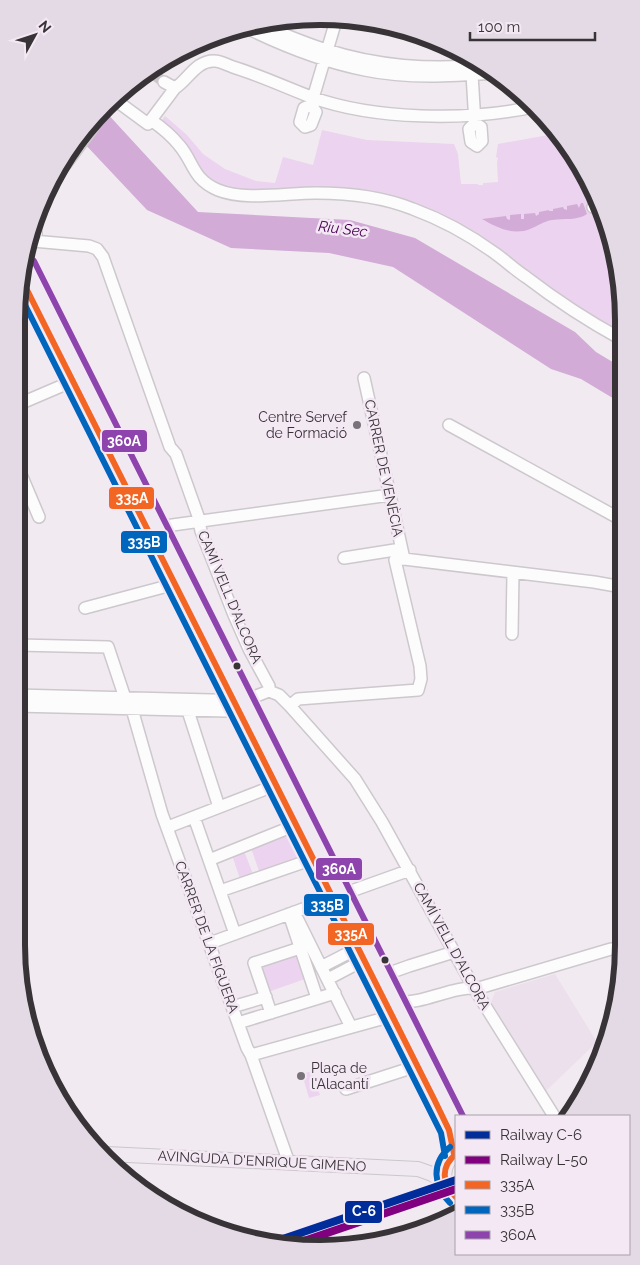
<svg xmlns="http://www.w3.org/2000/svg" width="640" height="1265" font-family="Raleway,sans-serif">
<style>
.built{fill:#ece0ed}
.green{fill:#ecd3ef}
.water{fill:#d2abd7}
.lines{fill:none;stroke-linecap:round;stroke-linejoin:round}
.minor-tunnel{stroke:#ccc6cc;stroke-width:11;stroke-dasharray:11 5.5;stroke-linecap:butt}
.minor-casing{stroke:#ccc8cc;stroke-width:14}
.major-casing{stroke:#cac7ca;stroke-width:16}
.minor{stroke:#fdfcfd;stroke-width:11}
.major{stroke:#f0e9f2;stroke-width:14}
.bus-1-casing{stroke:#f3e8f4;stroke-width:10}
.bus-2-casing{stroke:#f3e8f4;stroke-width:10}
.bus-3-casing{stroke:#f3e8f4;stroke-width:10}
.bus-1{stroke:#f26522;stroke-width:6}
.bus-2{stroke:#0065bd;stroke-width:6}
.bus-3{stroke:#8e44ad;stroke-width:6}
.rail-1-casing{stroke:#f3e8f4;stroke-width:11}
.rail-2-casing{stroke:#f3e8f4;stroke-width:11}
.rail-1{stroke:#002d9a;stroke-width:8}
.rail-2{stroke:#800080;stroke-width:8}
.poi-dot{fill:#787378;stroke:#f3e8f4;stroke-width:2}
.bus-dot{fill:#373337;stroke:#f3e8f4;stroke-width:2}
.labels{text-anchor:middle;stroke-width:5;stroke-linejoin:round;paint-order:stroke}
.poi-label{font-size:14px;fill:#373337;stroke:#f3e8f4;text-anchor:end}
.street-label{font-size:14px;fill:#373337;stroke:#f3e8f4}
.water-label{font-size:15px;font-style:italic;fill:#470251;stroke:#f3e8f4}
.rim{fill:none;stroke:#373337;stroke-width:6}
.line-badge{stroke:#f3e8f4;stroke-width:2}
.badge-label{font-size:14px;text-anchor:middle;font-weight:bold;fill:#fff}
</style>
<rect width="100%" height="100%" fill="#f1ebf1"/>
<path class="built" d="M555 974 597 1042 546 1091 491 1002 495 992Z"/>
<path class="green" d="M165 116 187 135 203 154 225 169 256 181 275 183 283 157 313 165 322 130 367 140 454 144 458 154 461 184H478V185H483V183L498 182 497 162 498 158 496 157 498 144 559 133 586 178 606 223 621 280V343L471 241 410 212 378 203 344 198 215 192 178 149 156 128Z
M285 834 297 858 259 871 251 848Z
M244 851 253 874 240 879 232 855Z
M299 953 308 978 268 992 259 966Z
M312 1071 320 1095 309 1098 302 1074Z"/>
<path class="water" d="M105 111 198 212 350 220 415 238 575 332 596 352 621 367V403L581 379 551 369 393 267 329 253 231 248 147 210 82 141Z
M581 203H583L587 214C577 221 564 218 552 220 544 221 538 226 530 229 513 236 496 227 482 219L506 216 507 219 510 220V215L521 214V219H524V214L535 213 536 216 539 214V212L549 210V211H553V209L563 207 564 209 567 210V206L577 204 579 208Z"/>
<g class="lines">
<path class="minor-tunnel" d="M152 73 164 82"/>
<g class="minor-casing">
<path id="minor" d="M266 27C286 35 306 44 327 50 375 66 431 70 482 65
M249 29C286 47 325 62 365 70 407 79 453 76 495 73
M471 58 475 123 469 129 471 142 477 146 482 141 481 127 475 123
M164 82 175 88C188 80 196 60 215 61 220 61 227 65 233 67 259 75 285 87 311 97 374 120 468 121 533 107
M114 99 148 124 175 88
M311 105 316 112 311 125 305 127 300 122 304 108 311 105 337 17
M151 120C161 127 171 135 179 145 194 162 192 179 218 190 245 201 286 193 316 193 347 193 383 197 413 209 443 220 470 235 496 254 506 261 515 270 526 277 556 300 588 321 621 339
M47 189 93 127
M593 207 600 203
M33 241 89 246 97 249 103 257 170 447 176 454 198 516 201 531 234 615 249 649 269 686V691
M364 378 404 559
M17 405 73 381
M449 425 622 520
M17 465 39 517
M158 527 390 495
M344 558 401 549
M85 608 175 584
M512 634 513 573
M17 645 108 647 125 698 132 709 162 814 247 1048 251 1055 289 1163
M269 691 279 695 290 706 355 779 382 822 474 988 554 1116
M16 695 211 700H240
M16 706 227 711 246 700 269 691
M290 706 298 699 418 690 421 679 420 666 395 560 404 559 594 582 622 587
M188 711 219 807
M194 817 235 934
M168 827 276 785
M209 860 296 825
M220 891 313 859
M343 894 410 870
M294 912 351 1027
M289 914 317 998
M210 943 333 898
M321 967 358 948
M395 971 409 966 454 952
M328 979 364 960
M397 1002C425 1004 451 986 479 988L611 949
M232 1007 266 997
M271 1013 254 963 300 948
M238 1023 335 993
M251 1055 392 1016
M346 1089 417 1066"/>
</g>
<g class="major-casing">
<path id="major" d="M35 234V233
M26 265 456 1121
M22 280 434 1099 449 1130 454 1154
M107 1154 418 1169 432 1174 445 1182
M456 1154C440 1164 441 1185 456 1197"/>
</g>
<use href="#minor" class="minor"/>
<use href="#major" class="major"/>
<g class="bus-1-casing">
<path id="bus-1" d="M22 280 434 1099 449 1130 454 1154
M456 1154C440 1167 442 1184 456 1197"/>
</g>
<g class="bus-2-casing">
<path id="bus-2" d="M19 293 426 1103 441 1133 445 1156
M450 1203C433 1186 431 1163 450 1147"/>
</g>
<g class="bus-3-casing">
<path id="bus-3" d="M34 261 463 1116"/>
</g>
<use href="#bus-1" class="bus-1"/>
<use href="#bus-2" class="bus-2"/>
<use href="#bus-3" class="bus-3"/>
<g class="rail-1-casing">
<path id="rail-1" d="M271 1243 456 1180"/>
</g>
<g class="rail-2-casing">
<path id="rail-2" d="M295 1244 456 1189"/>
</g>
<use href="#rail-1" class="rail-1"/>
<use href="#rail-2" class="rail-2"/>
</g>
<g class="poi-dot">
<circle cx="357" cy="425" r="5"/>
<circle cx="301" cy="1076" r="5"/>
</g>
<g class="bus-dot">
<circle cx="237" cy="666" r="4.5"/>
<circle cx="385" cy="960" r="4.5"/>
</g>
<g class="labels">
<g class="poi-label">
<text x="347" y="422">Centre Servef<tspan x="347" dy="16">de Formació</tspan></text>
<text x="311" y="1073" text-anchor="start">Plaça de<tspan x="311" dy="16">l'Alacantí</tspan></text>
</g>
<g class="street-label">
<text transform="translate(384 468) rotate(78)" y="5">CARRER DE VENÈCIA</text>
<text transform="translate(230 597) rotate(67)" y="5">CAMÍ VELL D'ALCORA</text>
<text transform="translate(207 937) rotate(70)" y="5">CARRER DE LA FIGUERA</text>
<text transform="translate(452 946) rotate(61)" y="5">CAMÍ VELL D'ALCORA</text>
<text transform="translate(262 1161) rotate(3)" y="5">AVINGUDA D'ENRIQUE GIMENO</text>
</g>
<g class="water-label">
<text transform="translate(343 229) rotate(7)" y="5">Riu Sec</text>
</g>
</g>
<path d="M0 0H640V1265H0ZM320 25H320A295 295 0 0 1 615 320V945A295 295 0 0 1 320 1240H320A295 295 0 0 1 25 945V320A295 295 0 0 1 320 25Z" fill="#e4dae5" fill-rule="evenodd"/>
<path class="rim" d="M320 25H320A295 295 0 0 1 615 320V945A295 295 0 0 1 320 1240H320A295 295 0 0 1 25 945V320A295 295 0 0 1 320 25Z"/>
<g class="line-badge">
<rect x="101" y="429" width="47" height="24" rx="5" fill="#8e44ad"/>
<rect x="108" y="486" width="47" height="24" rx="5" fill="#f26522"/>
<rect x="120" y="530" width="48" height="24" rx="5" fill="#0065bd"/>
<rect x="315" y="857" width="48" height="24" rx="5" fill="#8e44ad"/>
<rect x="303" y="893" width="47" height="24" rx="5" fill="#0065bd"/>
<rect x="327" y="922" width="48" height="24" rx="5" fill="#f26522"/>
<rect x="344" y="1200" width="39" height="24" rx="5" fill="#002d9a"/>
</g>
<g class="badge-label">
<text x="124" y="446">360A</text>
<text x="132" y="503">335A</text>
<text x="144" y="547">335B</text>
<text x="339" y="874">360A</text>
<text x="327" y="910">335B</text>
<text x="351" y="939">335A</text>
<text x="364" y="1216">C-6</text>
</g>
<rect x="455" y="1115" width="175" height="140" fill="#f3e8f4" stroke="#a8a0a8"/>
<rect x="465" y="1131" width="25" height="8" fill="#002d9a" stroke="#a8a0a8"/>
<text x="500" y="1140" font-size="15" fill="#373337">Railway C-6</text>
<rect x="465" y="1156" width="25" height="8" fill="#800080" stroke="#a8a0a8"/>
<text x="500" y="1165" font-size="15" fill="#373337">Railway L-50</text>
<rect x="465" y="1181" width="25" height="8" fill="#f26522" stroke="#a8a0a8"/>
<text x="500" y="1190" font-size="15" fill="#373337">335A</text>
<rect x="465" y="1206" width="25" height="8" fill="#0065bd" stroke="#a8a0a8"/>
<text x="500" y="1215" font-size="15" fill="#373337">335B</text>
<rect x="465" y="1231" width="25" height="8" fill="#8e44ad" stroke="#a8a0a8"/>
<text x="500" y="1240" font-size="15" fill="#373337">360A</text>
<g transform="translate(35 35) rotate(50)" stroke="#f3e8f4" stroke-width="4" paint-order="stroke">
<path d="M0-4L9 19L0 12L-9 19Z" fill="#373337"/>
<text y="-8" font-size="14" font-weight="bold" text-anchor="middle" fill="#373337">N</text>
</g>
<path d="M470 32v8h125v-8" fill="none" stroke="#373337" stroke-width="2.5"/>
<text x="478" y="32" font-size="15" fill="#373337" stroke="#f3e8f4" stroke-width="4" paint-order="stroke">100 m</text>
</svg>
